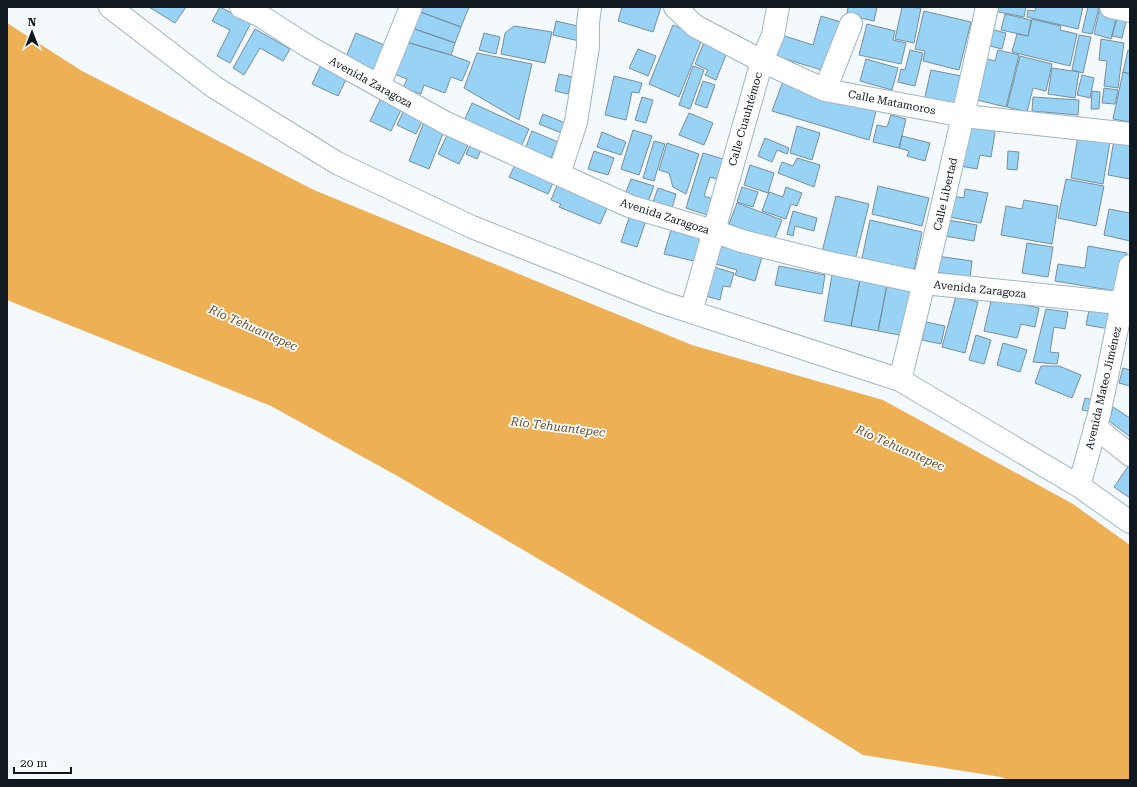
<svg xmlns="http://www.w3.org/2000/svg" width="1137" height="787" font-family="'Roboto Serif',serif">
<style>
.water{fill:#eeb054}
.building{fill:#98d3f6;stroke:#768e9d}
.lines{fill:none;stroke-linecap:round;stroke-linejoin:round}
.minor-casing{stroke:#9db5c5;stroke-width:24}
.minor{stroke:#fff;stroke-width:22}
.labels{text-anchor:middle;stroke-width:3.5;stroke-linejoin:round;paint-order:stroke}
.street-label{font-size:11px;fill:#10191f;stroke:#fff}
.water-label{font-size:12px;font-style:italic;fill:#664b26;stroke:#fff}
</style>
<rect width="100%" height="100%" fill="#f4f9fd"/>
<path class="water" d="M7 23 82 71 314 190 692 345 883 400 1073 504 1130 545V780H1007L1001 777 863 755 710 660 401 478 271 406 7 300Z"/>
<path class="building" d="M149 7H186L175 23Z
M220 7 251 23 230 63 217 56 230 30 212 21Z
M420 7H469L461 27 418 11Z
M622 7H661L653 32 618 21Z
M848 7H877L874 21 847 15Z
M902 7 921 8 914 43 895 39Z
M995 7H1026L1024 17 994 11Z
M1036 7H1083L1078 29 1027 17 1028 10 1035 11Z
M1088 7H1099L1092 34 1082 32Z
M1100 7 1118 10 1111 39 1094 34Z
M418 11 461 27 455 43 412 28Z
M924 11 971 22 959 70 923 61 925 51 915 49Z
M1119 11 1128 13 1122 38 1112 36Z
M1005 14 1031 20 1028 36 1001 30Z
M821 16 844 23 828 72 769 54 775 33 813 45Z
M1032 19 1061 26 1060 30 1077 34 1070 66 1012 52 1017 34 1028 36Z
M556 21 582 27 579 41 553 35Z
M867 24 895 31 893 40 906 43 901 64 859 55Z
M673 25 703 37 679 97 649 84Z
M514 26 552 32 545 63 501 54 505 33Z
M412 28 455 43 451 55 406 42Z
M255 29 290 49 283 61 260 48 244 75 233 68Z
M990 29 1006 33 1002 49 986 45Z
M356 33 389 47 378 73 345 59Z
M484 33 500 37 496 54 479 50Z
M1079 35 1091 37 1083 73 1072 70Z
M1101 39 1124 43 1118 88 1104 86 1107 61 1099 60Z
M705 40 728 50 716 80 705 75 708 70 695 64Z
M406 42 451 55 470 62 462 81 451 77 445 93 424 85 421 94 403 88 407 79 394 74Z
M638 49 656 56 648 76 629 68Z
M910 50 923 53 915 86 898 82 901 69 905 70Z
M998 50 1019 55 1006 107 973 99 984 58 995 61Z
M1128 50 1130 51V74L1123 72Z
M477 53 532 64 519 120 464 88Z
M1020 56 1052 64 1046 91 1033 88 1027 112 1007 107Z
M866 59 898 68 892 90 860 81Z
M322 63 348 75 338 96 312 84Z
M693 66 704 70 690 109 679 105Z
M1052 68 1079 72 1075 98 1048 94Z
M931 70 961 76 954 108 924 101Z
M1123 72 1130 74V122L1113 119Z
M559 74 572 77 568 94 555 91Z
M1082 75 1094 78 1090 98 1077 95Z
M614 76 642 83 639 93 632 92 626 120 605 115Z
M785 76 820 94 876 111 869 140 772 111Z
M703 81 715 85 707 108 695 104Z
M1104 88 1118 90 1115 104 1102 103Z
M1092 91 1100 92 1099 109H1091Z
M642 97 653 100 646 123 635 120Z
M1033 97 1079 100 1078 115 1032 111Z
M381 98 402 108 391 131 370 121Z
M472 103 529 129 521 147 464 121Z
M404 110 423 119 416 134 397 125Z
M689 113 713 123 704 145 679 135Z
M543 114 568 124 564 134 539 124Z
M891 115 906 119 899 148 873 142 877 125 887 127Z
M968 120 996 126 991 157 980 155 977 169 960 166Z
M424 122 444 131 429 169 409 161Z
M797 126 820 133 812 160 790 153Z
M633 130 652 136 639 175 621 169Z
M1079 130 1111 135 1103 184 1071 178Z
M449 131 470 141 459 164 438 154Z
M532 131 558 142 550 160 525 149Z
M602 132 626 142 621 155 597 147Z
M902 136 930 143 925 161 907 156 909 151 899 148Z
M765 138 789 148 787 154 777 150 772 162 758 156Z
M1114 140 1130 142V179L1108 175Z
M654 141 665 144 654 181 643 178Z
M471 143 482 148 477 159 466 154Z
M667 143 699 154 686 194 673 187 669 173 659 170Z
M594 151 614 158 608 175 588 169Z
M1008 151 1019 152 1017 170 1007 169Z
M703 153 733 162 726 182 710 177 704 196 722 202 716 218 686 208Z
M797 158 820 165 814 187 778 173 782 162 793 166Z
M515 165 553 183 548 194 509 177Z
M750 165 774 173 768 193 744 185Z
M631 179 654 186 648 202 625 195Z
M1066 179 1104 186 1096 226 1058 218Z
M558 183 609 204 600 224 559 207 561 204 551 200Z
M878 186 929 198 922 226 872 214Z
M742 187 758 192 753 207 737 202Z
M786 187 802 193 797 206 791 204 786 219 762 211 769 192 783 197Z
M658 188 676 194 672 208 653 202Z
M965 189 988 193 981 223 949 217 953 196 964 198Z
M836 196 869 204 855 260 822 252Z
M1024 200 1058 206 1052 244 1001 235 1006 206 1022 209Z
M737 203 782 220 774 241 729 224Z
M1109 209 1130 213V241L1104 235Z
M793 211 817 218 814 231 795 226 793 236 787 234Z
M630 215 646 220 637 247 621 242Z
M870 220 922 232 913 275 861 263Z
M948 220 977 225 974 241 945 236Z
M671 230 704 239 698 262 664 254Z
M1027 243 1053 247 1048 277 1022 273Z
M721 246 762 257 755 281 735 275 737 270 716 264Z
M1088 246 1127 253 1121 292 1055 281 1058 264 1085 268Z
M937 256 972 261 970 277 934 272Z
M779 266 825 275 822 294 775 285Z
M714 267 734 273 730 287 723 286 720 300 706 296Z
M832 275 860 280 851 326 824 321Z
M860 280 887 285 878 331 851 326Z
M887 285 914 290 905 336 878 331Z
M956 296 978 302 965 353 942 347Z
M992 297 1039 308 1035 327 1021 324 1017 338 984 331Z
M1046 309 1068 312 1065 329 1054 327 1050 352 1059 353 1057 364 1033 362Z
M1089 310 1113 314 1110 329 1086 325Z
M926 322 945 326 941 344 922 340Z
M976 335 991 340 984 364 969 360Z
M1003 343 1027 350 1020 372 997 365Z
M1041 366H1059L1081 375 1072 398 1035 383Z
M1123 368 1130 370V386L1119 383Z
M1085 398 1095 400 1093 412 1082 410Z
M1113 407 1130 418V432L1129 436 1109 421Z
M1129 465 1130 466V498L1114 487Z"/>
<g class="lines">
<g class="minor-casing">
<path id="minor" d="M110 7 214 87 337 163 472 227 661 302 900 380 1079 486 1130 522
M241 7 259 15 309 47 446 123 629 206 713 231 742 241 825 262 924 283 1130 304
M675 7 695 26 762 61 825 90 964 116 1130 134
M1111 7 1130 11
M379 86 411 7
M825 90 851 24
M559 174 576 122 588 47V23L590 7
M691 312 762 61 773 35 778 7
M900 380C931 256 960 132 987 7
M1095 427 1130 455
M1079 486 1099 415 1130 266"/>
</g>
<use href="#minor" class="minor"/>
</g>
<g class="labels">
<g class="street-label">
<text transform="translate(371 82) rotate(29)" y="4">Avenida Zaragoza</text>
<text transform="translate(892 102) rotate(11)" y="4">Calle Matamoros</text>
<text transform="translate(745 119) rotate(-74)" y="4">Calle Cuauhtémoc</text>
<text transform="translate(945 194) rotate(-77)" y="4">Calle Libertad</text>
<text transform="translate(665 216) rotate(18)" y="4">Avenida Zaragoza</text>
<text transform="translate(980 289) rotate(6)" y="4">Avenida Zaragoza</text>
<text transform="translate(1103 388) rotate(-77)" y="4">Avenida Mateo Jiménez</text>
</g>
<g class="water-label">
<text transform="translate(253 328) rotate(24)" y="4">Río Tehuantepec</text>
<text transform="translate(558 427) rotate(7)" y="4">Río Tehuantepec</text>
<text transform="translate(900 448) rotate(24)" y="4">Río Tehuantepec</text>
</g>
</g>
<rect width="1137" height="787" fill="none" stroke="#10191f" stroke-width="16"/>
<g transform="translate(32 32)" stroke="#ffffff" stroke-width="3" paint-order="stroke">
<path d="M0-3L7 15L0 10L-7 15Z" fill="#10191f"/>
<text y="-6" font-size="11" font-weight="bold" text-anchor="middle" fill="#10191f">N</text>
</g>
<path d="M14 767v6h57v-6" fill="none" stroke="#10191f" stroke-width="2"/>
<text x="20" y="767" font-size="12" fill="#10191f" stroke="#ffffff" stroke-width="3" paint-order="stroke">20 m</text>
</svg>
